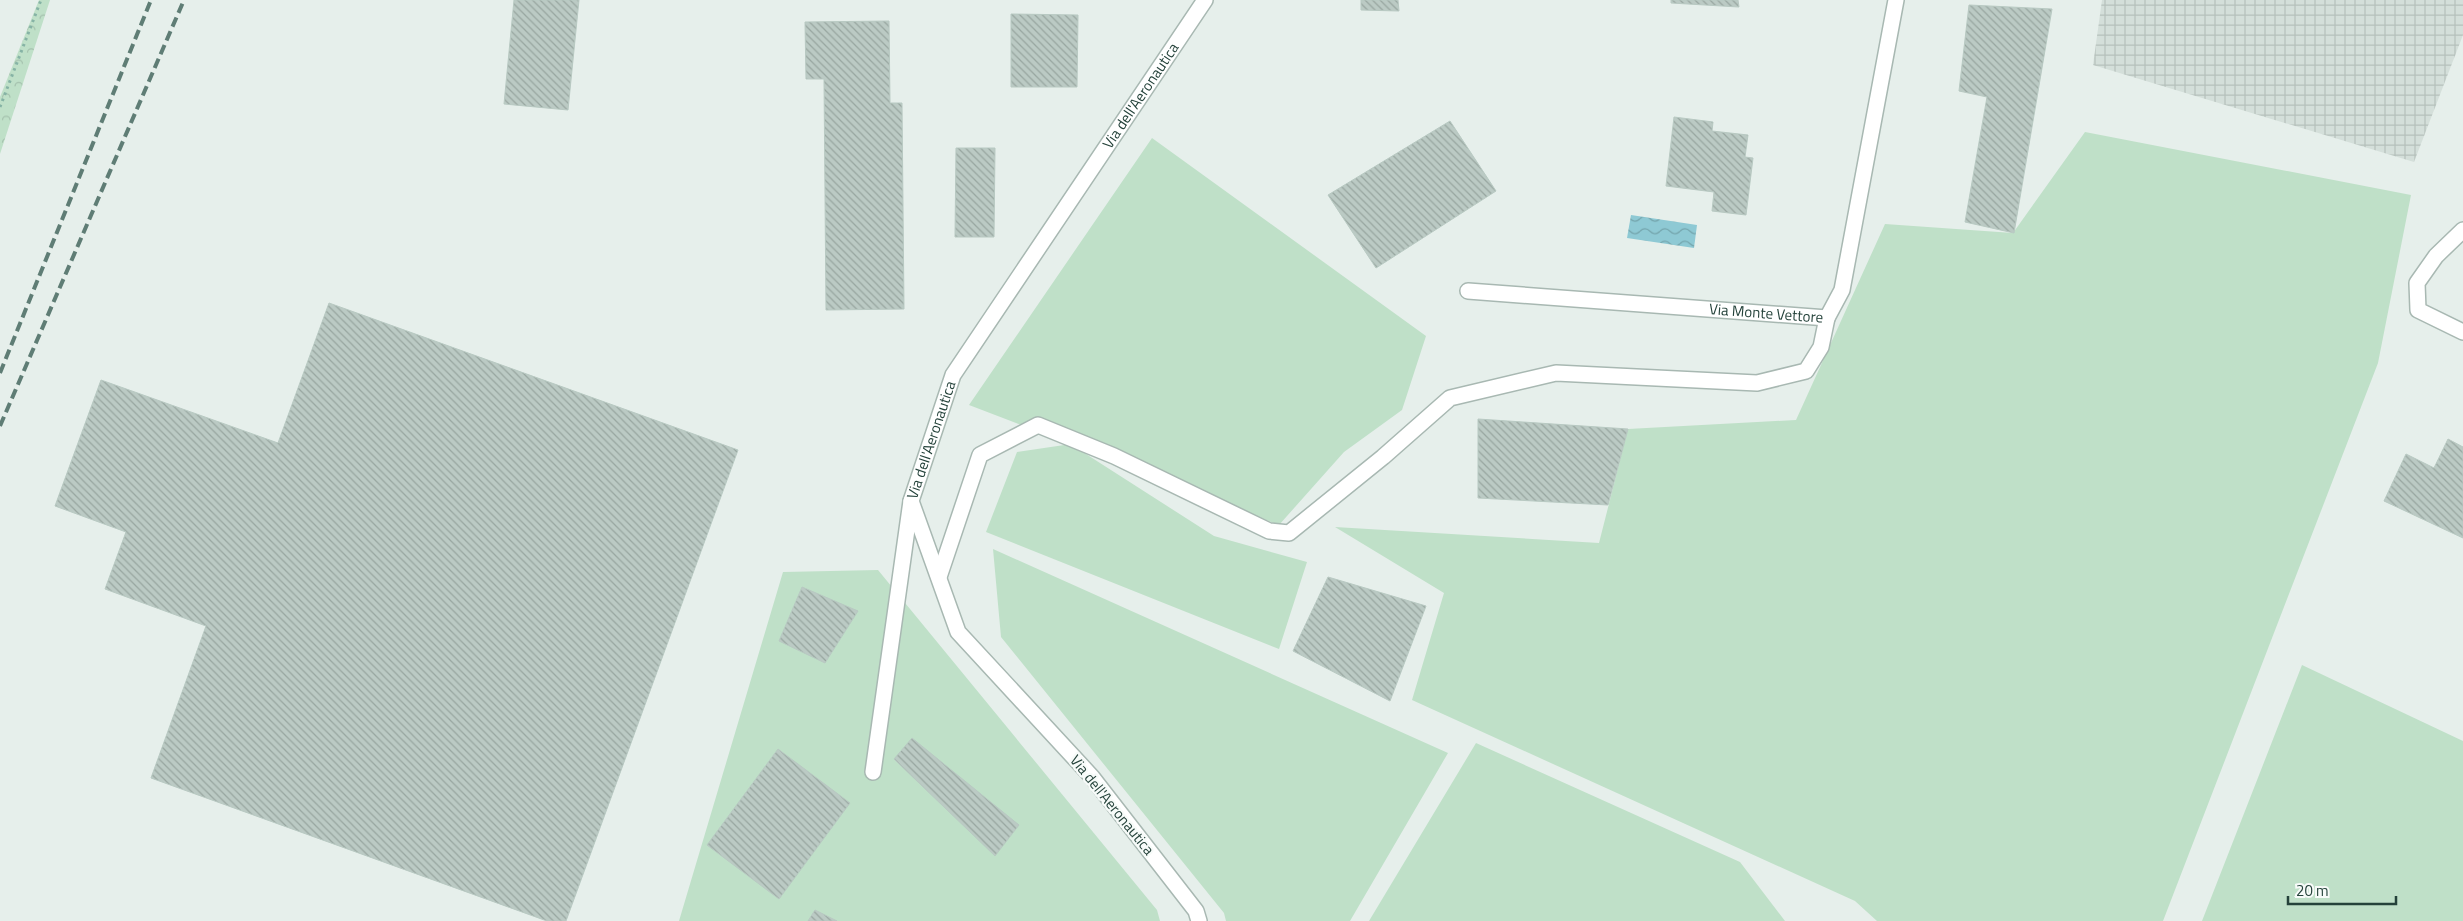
<svg xmlns="http://www.w3.org/2000/svg" width="2463" height="921" font-family="'Titillium Web',sans-serif">
<style>
.industrial{fill:url(#industrial-grid)}
.grass{fill:#bfe0c8}
.park{fill:url(#park-crowns)}
.water{fill:url(#water-waves)}
.building{fill:url(#building-back-hatch);stroke:#b8c9c2}
.lines{fill:none;stroke-linecap:round;stroke-linejoin:round}
.lane-casing{stroke:#a8b8b2;stroke-width:18}
.street-casing{stroke:#a8b8b2;stroke-width:18}
.path{stroke:#86b3a5;stroke-width:3;stroke-dasharray:2.5 4;stroke-linecap:butt}
.lane{stroke:#fff;stroke-width:15}
.street{stroke:#fff;stroke-width:15}
.rail{stroke:#5f7d75;stroke-width:4;stroke-dasharray:10 5;stroke-linecap:butt}
.labels{text-anchor:middle;stroke-width:4.5;stroke-linejoin:round;paint-order:stroke}
.street-label{font-size:15px;fill:#24423a;stroke:#f7fbf9}
</style>
<defs>
<pattern id="industrial-grid" width="8" height="8" patternUnits="userSpaceOnUse" patternTransform="scale(1.25)"><rect width="8" height="8" fill="#d4dfda"/><path d="M0 4h8M4 0v8" fill="none" stroke="#b6c1bc"/></pattern>
<pattern id="park-crowns" width="20" height="18" patternUnits="userSpaceOnUse" patternTransform="scale(1.25)"><rect width="20" height="18" fill="#bfe0c8"/><path d="M2 6a3 3 0 1 1 6 0M12 15a3 3 0 1 1 6 0" fill="none" stroke="#a4c1ad"/></pattern>
<pattern id="water-waves" width="16" height="10" patternUnits="userSpaceOnUse" patternTransform="scale(1.25)"><rect width="16" height="10" fill="#8ec9d4"/><path d="M0 5q4-4 8 0t8 0" fill="none" stroke="#74a5ad"/></pattern>
<pattern id="building-back-hatch" width="6" height="6" patternUnits="userSpaceOnUse" patternTransform="scale(1.25)"><rect width="6" height="6" fill="#bbcac4"/><path d="M-1 5l2 2M0 0l6 6M5-1l2 2" fill="none" stroke="#98a6a0"/></pattern>
</defs>
<rect width="100%" height="100%" fill="#e6efeb"/>
<path class="industrial" d="M2102 0H2463V35L2414 162 2093 65Z"/>
<path class="grass" d="M2085 132 2411 195 2378 363 2163 921H1877L1855 901 1412 700 1444 593 1335 527 1599 543 1628 429 1796 420 1885 224 2013 233Z
M1152 138 1426 336 1402 410 1344 452 1279 525 1075 447 1214 536 1307 562 1279 649 986 532 1017 452 1071 444 969 405Z
M993 549 1448 753 1350 921H1226L1224 913 1001 637Z
M878 570 1157 910 1160 921H679L783 572Z
M2302 665 2463 741V921H2202Z
M1476 743 1740 862 1785 921H1369Z"/>
<path class="park" d="M39 0H50L0 154V97Z"/>
<path class="water" d="M1631 215 1697 225 1694 248 1627 238Z"/>
<path class="building" d="M514 0H579L568 110 504 104Z
M1361 0H1398L1399 11 1361 10Z
M1671 0H1738L1739 7 1671 3Z
M1969 5 2052 9 2014 233 1965 222 1987 97 1959 91Z
M1011 14 1078 15 1077 87H1011Z
M889 21 890 103H902L904 309 826 310 824 79H806L805 22Z
M1674 117 1713 122 1712 131 1748 135 1745 157 1753 158 1746 215 1712 211 1714 192 1666 186Z
M1450 121 1496 191 1376 268 1328 195Z
M956 148H995L994 237H955Z
M329 303 738 450 566 921H547L151 778 206 626 105 589 126 532 55 506 101 380 278 443Z
M1478 419 1628 429 1608 505 1478 498Z
M2448 439 2463 447V538L2384 501 2406 454 2434 468Z
M1328 577 1426 606 1390 701 1293 651Z
M802 587 858 611 825 663 779 641Z
M912 738 1019 825 995 856 894 759Z
M778 749 850 803 779 899 707 845Z
M815 910 837 921H808Z"/>
<g class="lines">
<g class="lane-casing">
<path id="lane" d="M939 577 980 455 1038 425 1114 456 1269 531 1289 533 1383 457 1450 398 1556 373 1757 383 1806 371 1821 347 1827 318
M873 772 911 501"/>
</g>
<g class="street-casing">
<g id="street">
<path d="M2463 230 2436 256 2417 283 2418 310 2463 332"/>
<path id="s1" d="M1468 291 1827 318 1842 290 1896 0"/>
<path id="s2" d="M1199 921 1196 911 1092 777 958 632 911 501 953 375 1205 0"/>
</g>
</g>
<path class="path" d="M0 107 41 0"/>
<use href="#lane" class="lane"/>
<use href="#street" class="street"/>
<path class="rail" d="M0 373 151 0
M0 426 184 0"/>
</g>
<g class="labels">
<g class="street-label">
<text dy="5" stroke="none"><textPath href="#s2" startOffset="986">Via dell'Aeronautica</textPath></text>
<text dy="5" stroke="none"><textPath href="#s1" startOffset="299">Via Monte Vettore</textPath></text>
<text dy="5" stroke="none"><textPath href="#s2" startOffset="581">Via dell'Aeronautica</textPath></text>
<text transform="translate(1112 805) rotate(51)" y="5">Via dell'Aeronautica</text>
</g>
</g>
<path d="M2288 896v8h108v-8" fill="none" stroke="#24423a" stroke-width="2.5"/>
<text x="2296" y="896" font-size="15" fill="#24423a" stroke="#f7fbf9" stroke-width="4" paint-order="stroke">20 m</text>
</svg>
